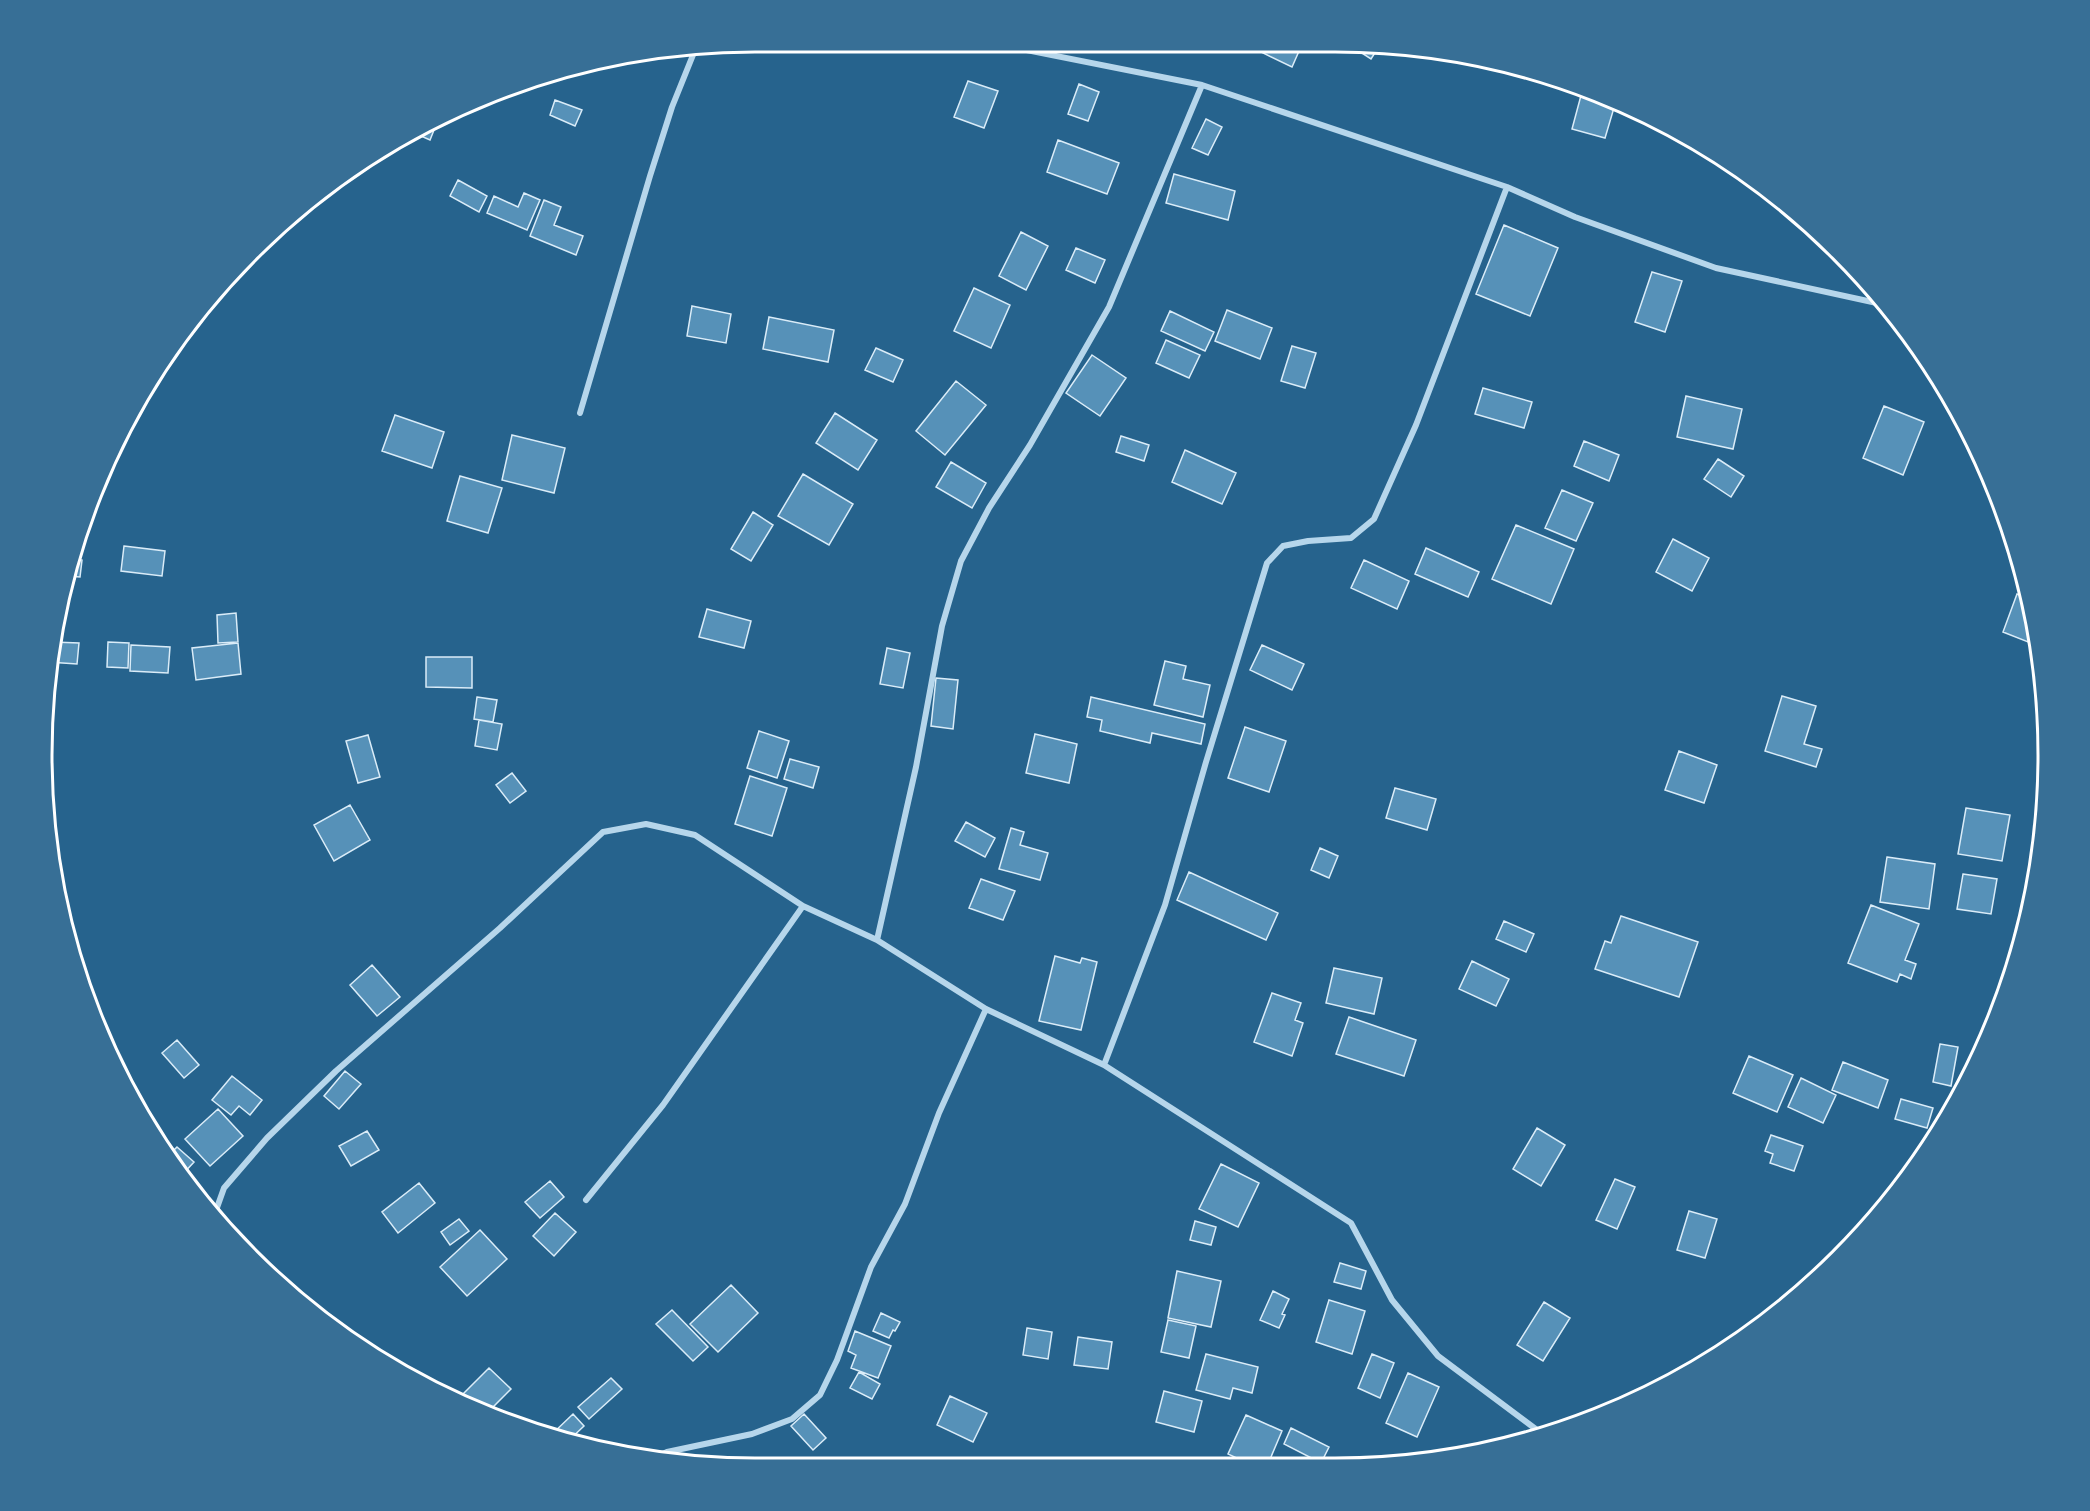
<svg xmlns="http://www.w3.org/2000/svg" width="2090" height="1511" font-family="Arial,sans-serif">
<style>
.building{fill:#5691b8;stroke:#daecf8;stroke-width:1.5}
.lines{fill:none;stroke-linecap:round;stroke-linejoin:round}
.minor{stroke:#b6d6eb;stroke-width:6}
.rim{fill:none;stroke:#fff;stroke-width:3}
</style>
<rect width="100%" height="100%" fill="#26638d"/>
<path class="building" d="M1263 42H1303L1292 67 1259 51Z
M1348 44 1378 48 1371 59Z
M968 81 998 91 984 128 954 117Z
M1079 84 1099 92 1088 121 1068 114Z
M1583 88 1616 101 1605 138 1572 129Z
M555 100 582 110 575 126 550 115Z
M1206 119 1222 127 1208 155 1192 148Z
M438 120 430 140 414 133Z
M1058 140 1119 163 1107 194 1047 172Z
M1174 174 1235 191 1228 220 1166 203Z
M458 180 487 196 479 212 450 196Z
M524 193 540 200 527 230 487 213 494 196 518 207Z
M544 200 561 207 554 225 583 236 576 255 530 236Z
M1504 225 1558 248 1530 316 1476 294Z
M1021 232 1048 246 1026 290 999 276Z
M1076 248 1105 260 1095 283 1066 270Z
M1652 272 1682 281 1665 332 1635 322Z
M974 288 1010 305 991 348 954 331Z
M692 306 731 314 726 343 687 336Z
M1227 310 1272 328 1260 359 1215 341Z
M1170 311 1214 332 1205 351 1161 331Z
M769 317 834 330 828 362 763 349Z
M1166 340 1200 355 1189 378 1156 363Z
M1292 346 1316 353 1305 388 1281 381Z
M876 348 903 360 893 382 865 370Z
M1092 355 1126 378 1100 416 1066 393Z
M956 381 986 405 945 455 916 431Z
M1483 388 1532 402 1524 428 1475 414Z
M1686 396 1742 409 1733 449 1677 437Z
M1884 406 1924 422 1903 475 1863 458Z
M835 413 877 440 858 470 816 443Z
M395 415 444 432 432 468 382 451Z
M512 435 565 448 554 493 502 480Z
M1121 436 1149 445 1144 461 1116 452Z
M1584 441 1619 455 1609 481 1574 466Z
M1185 450 1236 473 1222 504 1172 482Z
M1718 459 1744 476 1731 497 1704 479Z
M951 462 986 483 972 508 936 487Z
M803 474 853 504 829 545 778 516Z
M460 476 502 488 488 533 447 521Z
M1562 490 1593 503 1576 541 1545 528Z
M753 512 773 525 751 561 731 549Z
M1516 525 1574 549 1551 604 1492 579Z
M1673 539 1709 558 1692 591 1656 572Z
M124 546 165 551 162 576 121 571Z
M1426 548 1479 572 1468 597 1415 574Z
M72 558 82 560 80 577 68 576Z
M1364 560 1409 581 1397 609 1351 588Z
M2017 594 2028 598 2036 645 2003 632Z
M707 609 751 621 744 648 699 637Z
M236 613 238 642 218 643 217 615Z
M53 642 79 643 77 664 48 662Z
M108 642 129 643 128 668 107 667Z
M238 643 241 674 196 680 192 648Z
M131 645 170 647 168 673 130 671Z
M1262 645 1304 664 1292 690 1250 670Z
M887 648 910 653 903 688 880 684Z
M426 657H472V688L426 687Z
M1165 661 1186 666 1183 679 1210 685 1203 717 1154 705Z
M936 678 958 680 953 729 931 726Z
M1782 696 1816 706 1804 744 1822 749 1816 767 1765 751Z
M477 697 497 700 493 722 474 719Z
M1091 697 1205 724 1201 744 1152 733 1150 743 1100 731 1102 720 1087 717Z
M479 720 502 724 497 750 475 746Z
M1245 727 1286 741 1269 792 1228 778Z
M759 731 789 741 777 778 747 768Z
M1035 734 1077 744 1069 783 1026 773Z
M368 735 380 777 358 783 346 741Z
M1679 751 1717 765 1704 803 1665 790Z
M790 759 819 767 813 788 784 779Z
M512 773 526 791 510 803 496 785Z
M750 776 787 788 772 836 735 824Z
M1395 788 1436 799 1427 830 1386 818Z
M350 805 370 840 334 861 314 825Z
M1966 808 2010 815 2002 861 1958 854Z
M966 822 995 838 985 857 955 841Z
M1011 828 1024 832 1020 845 1048 853 1040 880 999 869Z
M1320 848 1338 856 1329 878 1311 870Z
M1887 857 1935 864 1929 909 1880 902Z
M1189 872 1278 913 1266 940 1177 900Z
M1963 874 1997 879 1991 914 1957 909Z
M981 879 1015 891 1003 920 969 908Z
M1871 905 1919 924 1905 960 1916 964 1911 979 1900 974 1897 982 1848 963Z
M1621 916 1698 942 1679 997 1595 969 1605 941 1611 943Z
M1504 921 1534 934 1526 952 1496 939Z
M1055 956 1080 963 1082 958 1097 962 1081 1030 1039 1021Z
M1472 961 1509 979 1496 1006 1459 989Z
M372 965 400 997 377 1016 350 985Z
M1334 968 1382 978 1374 1014 1326 1003Z
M1272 993 1301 1003 1295 1020 1303 1023 1292 1056 1254 1042Z
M1990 1016 1996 1017 1985 1040Z
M1349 1017 1416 1040 1404 1076 1336 1054Z
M177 1040 199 1065 184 1078 162 1053Z
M1940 1044 1958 1047 1951 1086 1933 1082Z
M1749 1056 1793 1075 1777 1112 1733 1093Z
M1843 1062 1888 1080 1878 1108 1832 1090Z
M345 1071 361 1084 339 1109 324 1096Z
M232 1076 262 1100 250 1115 239 1106 231 1115 212 1100Z
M1801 1078 1836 1095 1823 1123 1788 1107Z
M1901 1099 1933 1108 1927 1128 1895 1119Z
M218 1109 243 1136 210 1166 185 1139Z
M1537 1128 1565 1145 1541 1186 1513 1169Z
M367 1131 379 1150 351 1166 339 1146Z
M1771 1135 1803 1146 1794 1171 1770 1163 1773 1154 1765 1151Z
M177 1147 194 1162 181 1176 169 1155Z
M1221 1164 1259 1183 1238 1227 1199 1209Z
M1615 1179 1635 1187 1617 1229 1596 1220Z
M550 1181 564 1197 540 1218 525 1202Z
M419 1183 435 1203 398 1233 382 1212Z
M1689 1211 1717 1219 1705 1258 1677 1250Z
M555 1213 576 1232 554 1256 533 1236Z
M459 1219 469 1231 450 1245 441 1232Z
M1195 1221 1216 1227 1211 1245 1190 1240Z
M480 1230 507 1259 467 1296 440 1267Z
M1340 1263 1366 1271 1361 1289 1334 1282Z
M1177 1271 1221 1281 1211 1327 1168 1318Z
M731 1285 758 1313 718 1352 690 1324Z
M1273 1291 1289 1299 1282 1314 1285 1315 1279 1328 1260 1320Z
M1329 1300 1365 1311 1352 1354 1316 1342Z
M1544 1302 1570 1318 1543 1361 1517 1345Z
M672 1310 708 1347 693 1361 656 1324Z
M881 1313 900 1322 895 1331 893 1330 889 1338 873 1331Z
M1168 1320 1196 1326 1189 1358 1161 1352Z
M1027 1328 1052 1332 1048 1359 1023 1355Z
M855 1331 891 1346 878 1378 851 1368 856 1355 848 1351Z
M1078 1337 1112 1342 1108 1369 1074 1365Z
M1206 1354 1258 1367 1252 1393 1233 1388 1230 1399 1196 1390Z
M1372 1354 1394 1363 1380 1398 1358 1388Z
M489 1368 511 1389 489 1411 472 1404 463 1394Z
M859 1372 880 1384 872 1399 850 1388Z
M1408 1373 1439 1387 1417 1437 1386 1423Z
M611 1378 622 1389 589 1419 578 1407Z
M1164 1391 1202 1401 1194 1432 1156 1422Z
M950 1396 987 1413 973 1442 937 1425Z
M573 1414 584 1426 566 1443 550 1436Z
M804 1414 826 1438 813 1450 791 1426Z
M1246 1415 1282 1431 1268 1464H1249L1228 1454Z
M1291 1428 1329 1447 1321 1463 1284 1444Z"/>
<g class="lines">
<path class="minor" d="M986 42 1202 85 1507 187 1575 217 1716 268 1886 305
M580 413 650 176 672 107 695 50
M877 940 916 767 942 626 961 561 989 508 1030 445 1109 307 1202 85
M1104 1065 1165 905 1206 762 1267 563 1283 546 1308 541 1351 538 1374 519 1416 425 1507 187
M586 1200 663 1105 803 906
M214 1216 224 1188 267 1138 336 1071 500 928 603 832 646 824 695 835 803 906 877 940 986 1009 1104 1065 1351 1223 1392 1300 1438 1356 1541 1433
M654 1458 667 1452 752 1434 792 1419 820 1395 837 1360 871 1267 905 1204 939 1113 986 1009"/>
</g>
<path d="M0 0H2090V1511H0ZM755 52H1335A703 703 0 0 1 2038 755V755A703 703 0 0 1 1335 1458H755A703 703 0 0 1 52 755V755A703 703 0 0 1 755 52Z" fill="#376f96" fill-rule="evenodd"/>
<path class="rim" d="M755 52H1335A703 703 0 0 1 2038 755V755A703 703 0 0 1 1335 1458H755A703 703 0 0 1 52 755V755A703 703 0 0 1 755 52Z"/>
</svg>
